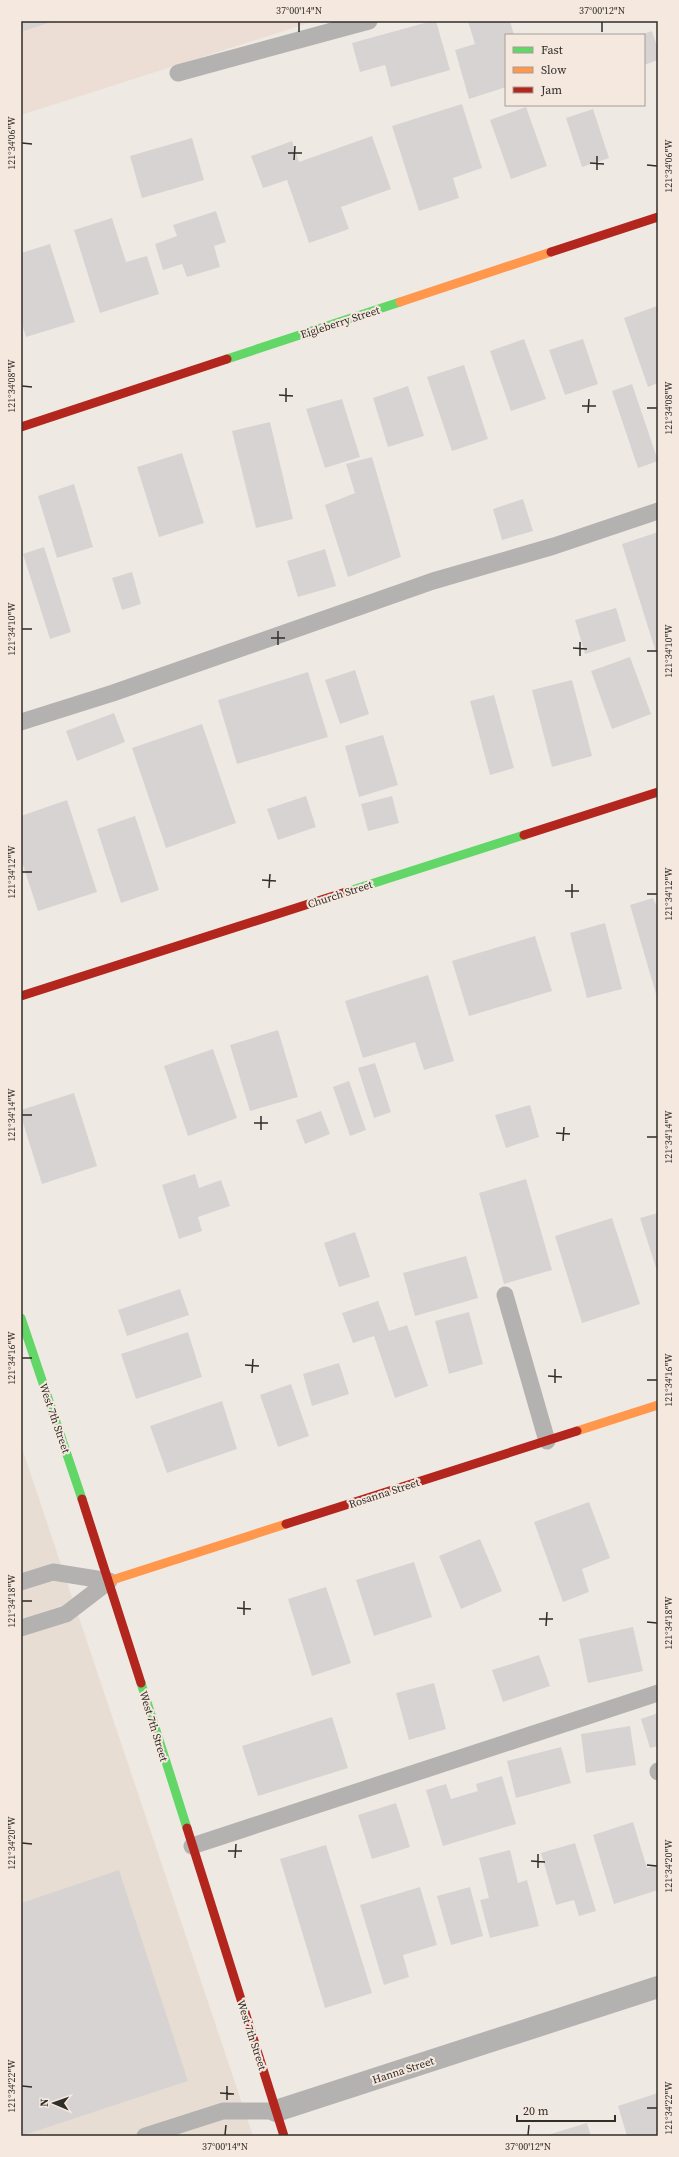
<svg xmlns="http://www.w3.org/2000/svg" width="679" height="2157" font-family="'Source Serif 4',serif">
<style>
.commercial{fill:#ecded4}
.built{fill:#e8ddd3}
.building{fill:#d8d3d3}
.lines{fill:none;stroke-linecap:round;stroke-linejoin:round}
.lane{stroke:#b4b2b0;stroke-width:17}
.street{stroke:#b4b2b0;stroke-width:22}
.fast{stroke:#63d668;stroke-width:9}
.slow{stroke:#ff974d;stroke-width:9}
.jam{stroke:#b3261e;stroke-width:9}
.ticks{fill:none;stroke:#312d29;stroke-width:1.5}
.labels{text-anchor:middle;stroke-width:4;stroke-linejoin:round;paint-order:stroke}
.street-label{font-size:11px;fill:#312d29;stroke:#f4e8df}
.neatline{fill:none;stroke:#312d29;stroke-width:1.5}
.ticks-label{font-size:10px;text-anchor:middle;fill:#312d29}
</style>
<rect width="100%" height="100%" fill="#efe9e4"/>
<path class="commercial" d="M21 21H315L21 115Z"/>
<path class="built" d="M21 1445 253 2136H21Z"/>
<path class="building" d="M21 21H54L21 32Z
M432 21H436L450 70 391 87 385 65 360 72 352 43Z
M468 21H510L514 35H506V87L469 99 455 50 475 44Z
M652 31 658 49V60L644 65V35H640Z
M462 104 482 168 453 178 459 198 419 211 392 126Z
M526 107 547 166 511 179 490 120Z
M593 109 609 158 582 167 566 118Z
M372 136 391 189 341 207 349 229 309 243 287 180 263 188 251 156 292 141 299 162Z
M192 138 204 180 142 198 130 156Z
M216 211 226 242 214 246 220 267 187 277 182 264 163 270 155 244 177 236 173 225Z
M112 218 126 262 147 256 159 294 100 313 74 230Z
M50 244 75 322 26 337 21 321V253Z
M657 306 658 383 648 387 624 318Z
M524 339 546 399 511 411 490 351Z
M583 339 598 384 565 395 549 350Z
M464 365 488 439 452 451 427 377Z
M632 384 658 461 638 468 612 391Z
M408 386 424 436 388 447 373 398Z
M342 399 360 457 325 468 306 409Z
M270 422 293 519 256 528 232 431Z
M182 453 204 523 159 537 137 467Z
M372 457 401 557 348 577 325 505 355 493 346 464Z
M74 484 93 547 57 558 38 496Z
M523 499 533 531 502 540 493 509Z
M658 532V659L622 544Z
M44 547 71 632 50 639 23 554Z
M325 549 336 586 298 597 287 561Z
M132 572 141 604 122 610 112 578Z
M616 608 626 641 585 654 575 620Z
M630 657 651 714 612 729 591 671Z
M355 670 369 714 340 724 325 680Z
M308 672 328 737 237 764 218 700Z
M572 680 592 756 552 767 532 690Z
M494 695 514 768 490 775 470 701Z
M114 713 125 742 77 761 66 731Z
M202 724 236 823 166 848 132 748Z
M383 735 398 785 359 797 345 746Z
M306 796 316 827 278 840 267 809Z
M392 796 399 823 368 831 361 804Z
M67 800 97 892 38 911 21 859V816Z
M135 816 159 890 121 903 97 829Z
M653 898 658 909V993L656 994 630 905Z
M605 923 622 989 587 998 570 933Z
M535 936 552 991 469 1016 452 961Z
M428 975 454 1061 424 1070 415 1042 363 1058 345 1001Z
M278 1030 298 1097 250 1111 230 1045Z
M213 1049 237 1118 188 1136 164 1066Z
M375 1063 391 1112 374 1118 358 1068Z
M349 1081 366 1130 350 1136 333 1087Z
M74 1093 97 1166 42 1184 21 1116V1110Z
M530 1105 539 1137 506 1148 495 1115Z
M321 1111 330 1134 305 1144 296 1120Z
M195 1174 199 1188 221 1180 230 1206 198 1217 202 1231 179 1239 162 1185Z
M526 1179 552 1270 504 1284 479 1193Z
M658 1213V1274L640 1218Z
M612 1218 640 1304 582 1323 555 1236Z
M355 1232 370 1277 339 1287 324 1243Z
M466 1256 478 1298 415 1316 403 1273Z
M180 1289 189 1315 127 1336 118 1310Z
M378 1301 389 1331 407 1325 428 1386 395 1398 374 1336 353 1343 342 1313Z
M469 1312 483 1364 449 1374 435 1321Z
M188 1332 202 1377 136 1399 121 1354Z
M339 1363 349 1394 312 1406 303 1374Z
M291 1384 309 1436 278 1447 260 1395Z
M222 1401 237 1449 167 1473 150 1426Z
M589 1502 610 1558 582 1569 589 1592 563 1602 534 1522Z
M480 1539 502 1591 461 1609 439 1556Z
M414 1562 432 1617 374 1636 356 1580Z
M326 1587 351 1663 312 1676 288 1599Z
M633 1627 643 1671 588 1683 579 1639Z
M539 1655 550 1686 503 1702 492 1670Z
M434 1683 446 1729 409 1740 396 1693Z
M658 1713V1746L650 1748 641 1719Z
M332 1717 348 1768 258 1796 242 1746Z
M630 1726 636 1765 586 1773 581 1734Z
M561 1747 571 1783 516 1798 507 1761Z
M502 1776 516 1824 443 1846 426 1790 446 1784 451 1799 478 1791 476 1784Z
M396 1803 410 1847 372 1859 358 1815Z
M633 1822 647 1868 658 1864V1890L614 1904 593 1835Z
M575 1843 596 1911 579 1916 574 1900 556 1905 541 1853Z
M326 1845 372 1993 325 2008 280 1859Z
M510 1850 518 1883 527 1880 539 1926 490 1938 480 1900 489 1898 479 1858Z
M119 1870 188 2081 21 2136V1903Z
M420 1887 437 1945 403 1955 409 1977 384 1985 360 1905Z
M470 1887 483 1936 451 1945 437 1896Z
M658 2093V2136H627L618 2106Z
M587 2123 591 2136H544Z"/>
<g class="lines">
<path class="lane" d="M178 73 369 21
M21 722 113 693 433 581 554 546 658 511
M505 1295 547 1441
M21 1582 53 1572 109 1581
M21 1628 66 1614 109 1581
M658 1771V1772
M192 1846 658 1693
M145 2136 223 2111H276"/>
<path class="street" d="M276 2111 658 1987"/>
<path class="fast" d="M227 359 400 302
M346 892 524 835
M21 1318 82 1499
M141 1683 187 1828"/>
<path class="slow" d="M400 302 551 252
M577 1431 658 1405
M109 1581 286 1524"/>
<path class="jam" d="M551 252 658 217
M21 427 227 359
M524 835 658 792
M21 996 346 892
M82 1499 141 1683
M286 1524 577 1431
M187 1828 284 2136"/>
</g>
<path class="ticks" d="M299 32V22M602 32V22M22 143 32 144M288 153H302M294 160 295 146M590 163 604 164M647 165 657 166M597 170V156M22 386 32 387M279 395 293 396M286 402V388M582 406H596M647 408H657M588 413 589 399M22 629H32M271 638H285M278 645V631M573 648 587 649M647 651H657M580 656V642M22 872H32M262 880 276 881M269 888 270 874M565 891H579M647 894H657M572 898V884M22 1115H32M254 1123H268M261 1130V1116M556 1133 570 1134M647 1137H657M563 1141 564 1127M22 1358H32M245 1365 259 1366M252 1373 253 1359M548 1376 562 1377M647 1380H657M555 1383V1369M22 1601H32M237 1608 251 1609M244 1615V1601M539 1619H553M647 1622 657 1623M546 1626 547 1612M22 1843 32 1844M228 1851H242M235 1858 236 1844M531 1861 545 1862M647 1865 657 1866M538 1868V1854M22 2086 32 2087M220 2093 234 2094M227 2100V2086M647 2108H657M225 2135 226 2125M528 2135 529 2125"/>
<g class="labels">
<g class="street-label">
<text transform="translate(340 322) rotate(-18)" y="4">Eigleberry Street</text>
<text transform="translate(340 894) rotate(-18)" y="4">Church Street</text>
<text transform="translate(55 1418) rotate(71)" y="4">West 7th Street</text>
<text transform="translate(384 1493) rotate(-18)" y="4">Rosanna Street</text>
<text transform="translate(154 1726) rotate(73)" y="4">West 7th Street</text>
<text transform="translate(252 2035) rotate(72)" y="4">West 7th Street</text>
<text transform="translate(403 2070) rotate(-18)" y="4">Hanna Street</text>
</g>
</g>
<rect width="679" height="2157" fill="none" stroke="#f4e8df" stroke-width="44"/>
<rect x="505" y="34" width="140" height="72" fill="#f4e8df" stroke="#a69d96"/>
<rect x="513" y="47" width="20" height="6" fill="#63d668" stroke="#a69d96"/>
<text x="541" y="54" font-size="12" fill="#312d29">Fast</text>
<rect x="513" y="67" width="20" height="6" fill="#ff974d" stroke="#a69d96"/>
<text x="541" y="74" font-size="12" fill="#312d29">Slow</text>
<rect x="513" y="87" width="20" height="6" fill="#b3261e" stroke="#a69d96"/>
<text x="541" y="94" font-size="12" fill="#312d29">Jam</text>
<g transform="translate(54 2103) rotate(272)" stroke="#f4e8df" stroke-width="3" paint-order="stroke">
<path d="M0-3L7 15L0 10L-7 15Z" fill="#312d29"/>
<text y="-6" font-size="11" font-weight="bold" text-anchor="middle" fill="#312d29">N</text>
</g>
<path d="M517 2115v6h98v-6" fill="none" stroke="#312d29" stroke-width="2"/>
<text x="523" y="2115" font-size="12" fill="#312d29" stroke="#f4e8df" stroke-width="3" paint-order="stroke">20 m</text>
<rect x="22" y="22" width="635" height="2113" class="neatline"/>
<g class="ticks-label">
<text x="299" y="14">37°00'14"N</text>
<text x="602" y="14">37°00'12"N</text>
<text transform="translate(11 143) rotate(-90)" y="4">121°34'06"W</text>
<text transform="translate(668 166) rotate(-90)" y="4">121°34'06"W</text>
<text transform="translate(11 386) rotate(-90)" y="4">121°34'08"W</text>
<text transform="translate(668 408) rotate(-90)" y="4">121°34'08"W</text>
<text transform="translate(11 629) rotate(-90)" y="4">121°34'10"W</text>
<text transform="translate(668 651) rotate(-90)" y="4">121°34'10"W</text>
<text transform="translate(11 872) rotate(-90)" y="4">121°34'12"W</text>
<text transform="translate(668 894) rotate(-90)" y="4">121°34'12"W</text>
<text transform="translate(11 1115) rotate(-90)" y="4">121°34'14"W</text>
<text transform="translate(668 1137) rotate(-90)" y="4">121°34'14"W</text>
<text transform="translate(11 1358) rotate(-90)" y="4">121°34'16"W</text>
<text transform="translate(668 1380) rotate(-90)" y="4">121°34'16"W</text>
<text transform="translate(11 1601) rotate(-90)" y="4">121°34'18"W</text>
<text transform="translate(668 1623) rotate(-90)" y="4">121°34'18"W</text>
<text transform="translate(11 1843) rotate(-90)" y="4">121°34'20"W</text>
<text transform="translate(668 1866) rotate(-90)" y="4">121°34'20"W</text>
<text transform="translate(11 2086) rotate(-90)" y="4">121°34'22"W</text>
<text transform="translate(668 2108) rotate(-90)" y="4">121°34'22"W</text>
<text x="225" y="2150">37°00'14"N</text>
<text x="528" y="2150">37°00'12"N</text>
</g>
</svg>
